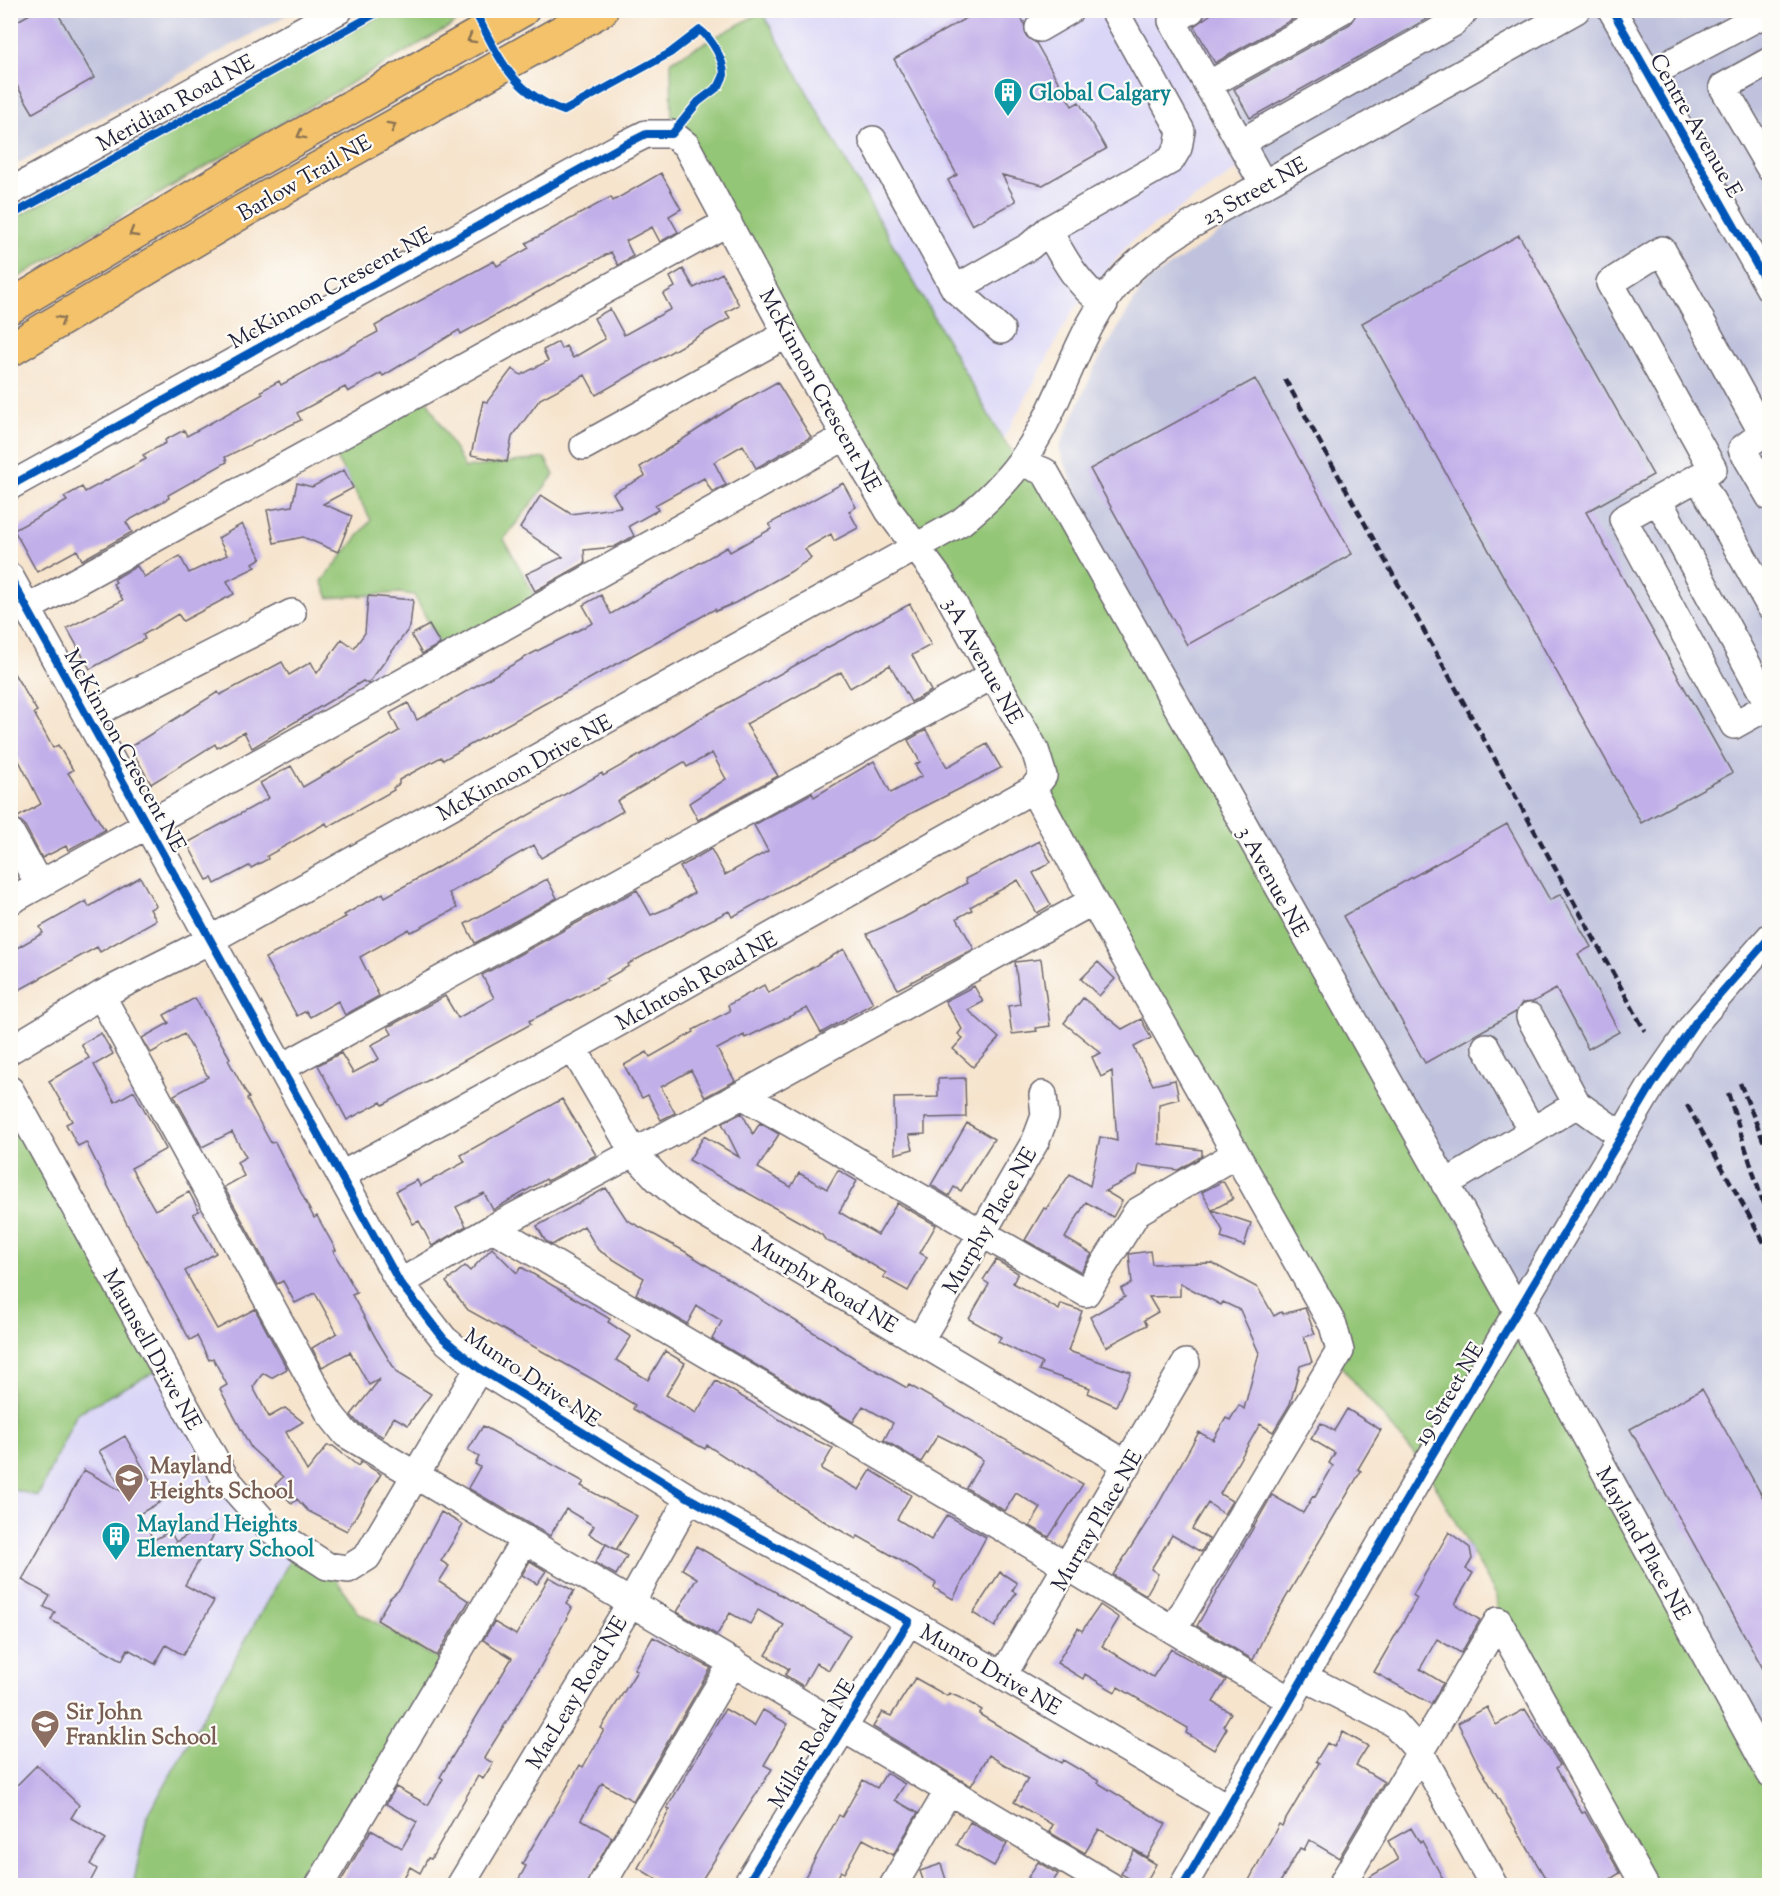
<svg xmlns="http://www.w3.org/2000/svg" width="1780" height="1896" font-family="'Sorts Mill Goudy',serif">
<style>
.built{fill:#dad6f7}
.industrial{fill:#c0c2dd}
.green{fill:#94c677;stroke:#5b7459;stroke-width:1.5}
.building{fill:#c1afe9}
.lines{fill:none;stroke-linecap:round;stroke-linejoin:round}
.minor-casing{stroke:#6c666e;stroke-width:30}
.major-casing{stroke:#6c666e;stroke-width:36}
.minor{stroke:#fff;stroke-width:27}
.major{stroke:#f3c26a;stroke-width:33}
.rail{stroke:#22223b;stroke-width:4.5;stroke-dasharray:9 4.5;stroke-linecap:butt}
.cycleway-casing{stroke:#fdfcf7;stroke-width:11}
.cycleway{stroke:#0057b8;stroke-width:8}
.oneway{stroke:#8a7252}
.labels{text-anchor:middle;stroke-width:4.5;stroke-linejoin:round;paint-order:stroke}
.culture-label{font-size:22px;font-weight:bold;fill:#0d838f;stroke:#fdfcf7;text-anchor:start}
.street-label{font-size:22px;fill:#22223b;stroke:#fdfcf7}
.education-label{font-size:22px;font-weight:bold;fill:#785e54;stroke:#fdfcf7;text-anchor:start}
</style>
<rect width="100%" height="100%" fill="#fdfcf7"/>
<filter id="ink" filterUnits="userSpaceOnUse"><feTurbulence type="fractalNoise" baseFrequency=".0167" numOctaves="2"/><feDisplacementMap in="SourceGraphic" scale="12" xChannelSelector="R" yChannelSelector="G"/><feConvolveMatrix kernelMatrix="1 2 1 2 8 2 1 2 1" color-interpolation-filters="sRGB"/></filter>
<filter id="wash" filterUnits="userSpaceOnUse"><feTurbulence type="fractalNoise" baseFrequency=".008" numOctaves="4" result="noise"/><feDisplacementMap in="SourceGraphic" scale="24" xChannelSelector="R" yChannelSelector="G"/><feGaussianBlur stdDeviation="1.35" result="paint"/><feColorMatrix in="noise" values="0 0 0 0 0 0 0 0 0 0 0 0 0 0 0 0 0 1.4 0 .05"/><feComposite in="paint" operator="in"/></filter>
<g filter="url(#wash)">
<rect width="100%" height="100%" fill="#f6e4cd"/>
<path class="built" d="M765 10 1151 11 1237 170 1132 240 1071 314 1003 440 762 12Z
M10 1090 225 1478 327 1566 358 1612 448 1665 319 1885H11Z"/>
<path class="industrial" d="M11 11H294L11 167Z
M1151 11H1769V1783L1118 601 1059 448 1096 365 1145 283 1258 207Z"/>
<path class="green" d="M391 10 467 11 454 24 184 179 11 282V220Z
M762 12 1003 440 1021 462 1045 472 1769 1783V1885H1645L1498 1621 1496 1595 1425 1467 1335 1359 1340 1351 1093 901 1043 776 672 134 671 61Z
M422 391 465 468 545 458 554 475 504 539 540 605 447 657 414 595 399 593 329 598 322 581 371 520 328 444Z
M10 1090 162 1368 77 1413 38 1496 11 1489Z
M298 1546 327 1566 358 1612 448 1665 319 1885 133 1886 147 1817Z"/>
<g id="blocks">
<path class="building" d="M37 10H56L94 78 33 113 10 74V25Z
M980 10H1017L1024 23 1026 36 1036 43 1072 106 1079 102 1106 149 1043 185 1002 175 1016 201 972 225 948 180 957 175 894 59Z
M1217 10H1309L1215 63 1194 26Z
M1358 10H1443L1250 118 1234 89 1350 24Z
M661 173 681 209 669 216 678 232 660 242 652 227 626 241 633 256 618 265 611 252 461 334 459 330 383 376 381 373 348 392 345 387 297 413 301 420 225 457 227 462 168 495 169 498 126 522 132 532 82 560 77 550 37 572 14 530 67 501 64 497 82 487 85 492 146 459 143 455 166 443 165 440 184 430 187 436 263 394 261 391 279 381 281 385 378 332 375 326 399 312 494 261 497 266 529 248 526 243 611 197 613 201Z
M1519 235 1653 475 1586 512 1732 773 1641 823 1362 323Z
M683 269 694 288 722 273 739 305 726 312 730 318 596 395 585 375 540 399 512 437 507 462 471 455 483 401 487 402 512 369 521 375 548 361 543 350 558 342 561 349 566 346 573 358 605 339 594 318 610 309 624 335 671 309 663 294 675 287 670 277Z
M1255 379 1352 554 1187 645 1090 469Z
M777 382 811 437 756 468 743 445 714 462 726 485 712 492 704 478 655 505 658 510 629 526 634 536 614 547 584 550 585 563 535 591 526 574 563 557 520 528 541 495 571 514 621 507 613 493 645 476 640 467 726 411Z
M344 470 353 488 323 504 352 516 338 552 303 537 274 543 267 510 292 506 297 483 312 487Z
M843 483 856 507 849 511 858 528 834 541 831 534 805 549 811 558 790 572 735 603 716 611 715 609 672 633 443 760 441 757 399 780V784L393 788 394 790 328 827 326 823 267 856 268 859 251 868 249 866 215 884 212 878 207 880 187 843 269 798 260 783 291 766 303 787 399 731 390 713 408 703 417 720 531 654 593 623 583 605 601 595 611 614 727 547 730 552 771 529 769 524Z
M242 524 261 558 253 563 256 567 227 581 234 594 183 621 178 614 143 635 145 639 90 669 67 628 123 600 113 584 116 582 114 579 137 566 144 577 180 556 189 573 227 555 218 538Z
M368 596 413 600 410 627 368 684 363 681 252 748 244 732 217 748 215 744 151 784 130 747 218 692 220 695 282 662 289 675 311 662 317 673 342 639 354 648 365 633Z
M910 604 931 645 912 655 931 691 911 702 890 665 850 688 841 672 746 724 778 776 698 820 689 803 726 779 712 753 687 767 684 762 617 801 623 811 541 858 534 845 449 893 457 908 418 929 410 932 409 929 360 957 379 996 345 1015 338 1001 310 1017 306 1011 297 1016 265 958 346 917 344 915 383 893 385 897 433 870 602 773 603 776 654 747 694 722 817 653Z
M429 625 440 644 422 654 411 635Z
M10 667 37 711 34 713 53 748 58 745 73 770 68 773 105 830 68 850 66 846 42 858 24 824 16 818 41 804 10 743Z
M926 730 947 767 987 744 1001 768 910 814 873 839 732 917 729 911 689 931 628 964 629 966 606 979 608 981 529 1021 531 1024 383 1105 381 1102 347 1120 318 1065 341 1053 353 1073 379 1059 371 1045 392 1034 388 1027 445 996 458 1018 494 998 482 975 637 890 651 915 668 908 694 893 680 867 711 849 725 875 768 851 754 825 812 793 814 797 874 761 891 793 922 776 915 765 920 762 908 740Z
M1507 824 1550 900 1561 894 1591 947 1578 954 1619 1032 1588 1049 1556 989 1533 1002 1522 1003 1516 1012 1425 1063 1343 916Z
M1039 841 1051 862 1033 873 1051 905 1037 913 1018 880 970 907 972 910 957 918 974 949 898 989 867 934 903 918 967 883 965 879Z
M140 877 156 906 150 909 156 920 100 952 97 947 10 995V952L43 933 40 927 86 901 89 907Z
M547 879 557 898 475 943 465 924Z
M844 949 873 1003 821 1033 807 1008 745 1038 744 1035 717 1049 735 1081 705 1097 691 1070 661 1087 675 1113 661 1120 648 1095 642 1098 624 1065 647 1052 650 1057 694 1032 693 1030 730 1011 728 1005 764 985 768 993Z
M1041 959 1050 1026 1036 1028 1037 1031 1012 1034 1008 1006 1020 1004 1015 962Z
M1098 962 1115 979 1099 996 1081 979Z
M974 986 983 1002 968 1010 999 1038 973 1067 953 1049 963 1038 958 1034 962 1029 945 1001Z
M195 998 230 1058 228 1060 249 1098 247 1099 271 1143 275 1142 314 1218 317 1216 336 1250 333 1251 357 1293 352 1295 377 1340 397 1373 431 1394 408 1425 394 1417 383 1437 357 1422 351 1415 380 1379 369 1385 350 1352 322 1367 312 1348 337 1333 315 1293 295 1303 283 1281 277 1284 224 1187 244 1176 237 1162 246 1157 232 1132 202 1147 174 1095 208 1077 184 1034 151 1053 142 1038 169 1023 164 1015Z
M1083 998 1122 1029 1141 1019 1151 1038 1134 1047 1153 1085 1175 1080 1179 1099 1159 1104V1144L1202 1150V1156L1178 1170 1139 1165 1137 1175 1105 1191 1122 1201 1113 1217 1086 1202 1065 1238 1092 1254 1081 1272 1025 1240 1044 1208 1046 1209 1070 1174 1090 1186 1100 1137 1117 1141 1112 1071 1101 1077 1092 1057 1101 1053 1064 1023Z
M101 1033 113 1054 94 1065 115 1102 134 1091 166 1149 131 1168 155 1210 189 1192 199 1211 193 1214 216 1253 185 1271 217 1329 255 1309 287 1369 271 1378 263 1373 253 1387 269 1417 285 1408 303 1422 286 1432 307 1471 327 1446H333L358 1466 361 1462 381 1474 347 1531 308 1511 297 1499 292 1504 275 1485 283 1477 251 1448 220 1389 227 1385 213 1358 209 1360 197 1336 190 1340 129 1228 86 1142 78 1146 66 1124 72 1121 49 1081 89 1058 81 1044Z
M965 1078 966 1117 925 1118V1134L909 1135 913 1149 895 1154 894 1098 938 1097V1079Z
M562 1099 596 1155 547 1181 546 1179 493 1210 484 1193 456 1207 466 1226 432 1246 419 1221 413 1224 396 1191 417 1180 420 1186 465 1162 461 1155Z
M742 1113 753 1134 760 1123 779 1134 758 1168 791 1187 799 1173 827 1189 838 1170 857 1181 839 1212 878 1235 897 1203 936 1225 920 1253 927 1257 908 1291 883 1277 886 1273 843 1247 826 1241 822 1235 807 1226 689 1160 704 1136 739 1157 722 1123Z
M967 1123 994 1139 961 1191 954 1187 949 1196 931 1185Z
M1223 1181 1233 1199 1212 1210 1251 1223 1244 1246 1221 1238 1223 1231 1202 1192Z
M606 1188 627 1220 684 1251 856 1359 907 1388 909 1385 1083 1484 1049 1537 1030 1526 1041 1508 1016 1493 1005 1511 966 1488 983 1460 956 1444 938 1435 921 1462 884 1440 893 1423 863 1406 853 1422 712 1339 722 1321 697 1306 687 1324 636 1294 644 1278 598 1250 584 1226 552 1245 545 1240 537 1226Z
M492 1248 517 1273 521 1267 610 1319 608 1322 631 1337 616 1360 648 1380 665 1351 685 1363 666 1395 696 1413 716 1381 807 1436 833 1448 821 1469 859 1490 871 1470 911 1495 897 1519 931 1540 947 1515 986 1537 953 1599 934 1588 936 1583 900 1560 858 1536 856 1539 822 1520 707 1445 705 1449 650 1419 633 1409 635 1405 594 1380 468 1310 446 1282 465 1266 470 1271Z
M1150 1251 1152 1264 1212 1263 1258 1288 1274 1316 1281 1312 1283 1314 1305 1308 1315 1334 1304 1337 1312 1362 1300 1366 1290 1404 1273 1432 1260 1424 1220 1494 1232 1501 1224 1514 1208 1503 1192 1529 1209 1539 1201 1552 1172 1535 1151 1569 1158 1574 1146 1595 1113 1575 1156 1508 1199 1432 1213 1440 1226 1418 1230 1420 1239 1405 1244 1409 1259 1353 1240 1310 1223 1302 1221 1305 1180 1283V1296L1149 1297 1158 1312 1144 1320 1147 1325 1106 1347 1090 1317 1125 1297 1121 1289 1132 1283 1129 1254Z
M996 1260 1018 1273 1013 1283 1059 1310 1061 1304 1082 1311 1068 1351 1131 1372 1116 1406 1088 1393 1090 1388 1039 1370 1042 1363 998 1342 1001 1337 969 1319 989 1284 983 1280Z
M1702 1389 1770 1510V1681L1630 1429Z
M1347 1409 1381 1430 1358 1469 1361 1471 1269 1626 1253 1660 1197 1626 1272 1495 1303 1513 1313 1496 1315 1497 1333 1466 1329 1463 1335 1453 1311 1439 1321 1423 1334 1431Z
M483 1426 584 1482 581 1486 637 1516 616 1550 589 1534 594 1526 566 1509 550 1536 468 1488 480 1467 475 1464 479 1457 468 1450Z
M125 1436 162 1501 139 1514 154 1540 170 1531 176 1542 209 1522 216 1531 185 1585 214 1601 183 1655 166 1645 155 1664 128 1649 122 1660 51 1620 55 1612 44 1607 50 1596 22 1580 84 1470 125 1493 99 1451Z
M441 1512 463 1525 441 1561 449 1566 439 1582 469 1601 437 1656 377 1620 390 1598 400 1589Z
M1449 1532 1470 1548 1472 1559 1466 1569 1473 1573 1455 1604 1480 1620 1461 1653 1437 1639 1420 1669 1443 1683 1431 1704 1374 1672 1417 1598 1413 1595Z
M606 1544 627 1556 616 1575 595 1563Z
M696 1546 850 1635 829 1670 816 1663 803 1686 785 1675 789 1669 766 1655 784 1625 758 1610 750 1624 730 1613 717 1635 677 1612 697 1578 682 1569Z
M530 1561 546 1571 537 1584 522 1575Z
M1000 1572 1017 1583 1012 1591 1016 1593 995 1627 973 1613Z
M549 1577 574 1591 566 1604 572 1608 538 1671 484 1758 493 1763 483 1779 478 1776 431 1859 428 1858 420 1873 410 1867 399 1886H338L371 1830 402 1848 417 1822 386 1804 396 1787 428 1805 443 1779 440 1777 512 1658 483 1640 494 1622 516 1635Z
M1100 1605 1119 1618 1102 1646 1153 1677 1171 1649 1226 1680 1213 1702 1231 1713 1223 1726 1227 1728 1214 1750 1186 1733 1188 1728 1118 1687 1115 1692 1085 1674 1083 1679 1057 1663 1078 1628 1082 1631Z
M653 1637 711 1668 633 1801 602 1783 581 1819 612 1837 585 1886H515L526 1866 522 1864 580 1765 583 1767 604 1730 601 1728 637 1671 634 1669Z
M915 1678 947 1696 949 1693 965 1700 982 1710 979 1714 1017 1737 1061 1763 1063 1760 1099 1781 1098 1783 1166 1824 1147 1857 1099 1829 1085 1853 1049 1832 1053 1825 1014 1802 1028 1779 989 1755 971 1786 873 1727 882 1712 891 1716Z
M1487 1707 1496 1725 1525 1709 1560 1765 1556 1768 1582 1813 1585 1812 1620 1873 1599 1886H1550L1479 1766 1458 1723Z
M725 1709 754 1726 763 1710 788 1724 764 1765 772 1769 698 1886H668L638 1868 670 1809 667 1808Z
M1343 1732 1368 1746 1356 1765 1384 1782 1339 1858 1309 1840 1304 1850 1300 1848 1278 1886H1246L1279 1824 1282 1826 1319 1763 1316 1761 1327 1743 1334 1747Z
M37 1765 79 1805 71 1818 106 1839 90 1864 97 1869 88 1886H10V1792Z
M886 1773 905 1784 895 1800 918 1813 893 1855 863 1839 844 1873 841 1871 833 1886H800L839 1815 842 1817 863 1780 877 1788Z
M970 1822 1007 1844 994 1866 957 1845Z
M1411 1828 1420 1843 1422 1841 1447 1886H1360L1363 1881 1398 1860 1388 1841Z
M1134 1851 1156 1864 1144 1886 1121 1874Z
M1038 1862 1058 1874 1050 1886H1040L1028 1877Z
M941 1864 948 1886H925L920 1871Z"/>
</g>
</g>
<g filter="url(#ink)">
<use href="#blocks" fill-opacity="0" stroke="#6c666e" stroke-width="1.5"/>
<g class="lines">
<g class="minor-casing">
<path id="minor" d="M1191 10 1172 21 1264 185
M1612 10 1770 289
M1039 28 1070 10
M1770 61 1723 87 1770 168
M1648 75 1756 18 1758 10
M1208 85 1342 10
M873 140 955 289 1030 246 1048 230
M1240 143 1453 23 1465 10
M10 192 339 10
M955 289 1001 330
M1104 304C1077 284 1064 259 1048 230L1171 160 1178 148 1181 131 1114 10
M1770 428 1742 449 1770 497
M1762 432 1662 250 1610 283 1713 469 1623 519 1734 725 1770 705
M584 446 787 334
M1021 462 1045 472 1118 601 1518 1312 1770 1773
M1698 477 1770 606
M10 486 620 147 646 134H672L686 145 787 334 889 511 939 578 1035 750 1043 776 1033 789 573 1048 342 1175
M1658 500 1769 705
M10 577 400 1283 444 1339 479 1368 689 1498 909 1621 1228 1808
M28 608 728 222
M87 717 292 613
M1033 789 1093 901 1333 1325 1340 1351 1173 1630
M10 832 39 884
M10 901 846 436
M101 995 330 1414 346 1434 1110 1886
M1530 1017 1577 1104 1622 1136
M1486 1047 1532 1131
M573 1048 634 1153 658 1179 685 1202 1128 1465
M10 1050 101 995 210 940 961 522C994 496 1021 467 1041 430 1069 378 1084 318 1126 274 1145 255 1168 239 1191 225L1576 10
M281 1068 993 675
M10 1090 225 1478 270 1529 327 1566 348 1569 367 1557 479 1368
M742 1095 1086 1293 1137 1212 1236 1154
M1445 1184 1577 1104
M493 1228 1069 1567 1291 1701
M400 1283 493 1228 742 1095 1093 901
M920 1340 1036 1140 1045 1116 1043 1095
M1003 1675 1186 1363
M1304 1677 1394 1723 1420 1752 1494 1886
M319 1886 525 1539
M460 1886 632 1601 689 1498
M601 1886 733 1662
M746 1886 909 1621
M893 1886 949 1790
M1183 1886 1425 1467 1652 1085 1695 1023 1770 937
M1341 1886 1498 1621 1645 1886"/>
</g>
<g class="major-casing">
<path id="major" d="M10 307 224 179 522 10
M10 350 243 211 601 10"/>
</g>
<use href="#minor" class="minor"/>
<use href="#major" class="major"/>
<path class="rail" d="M1285 379 1645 1031
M1740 1083 1770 1157
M1728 1093 1770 1225
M1687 1105 1770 1253"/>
<g class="cycleway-casing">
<path id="cycleway" d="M1612 10 1770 289
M10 216 382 10
M10 486 620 147 646 134H672L698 102 719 86 724 75C724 60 712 39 700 30L670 53 564 111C510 91 500 58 474 10
M10 577 400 1283 444 1339 479 1368 689 1498 909 1621 746 1886
M1183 1886 1425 1467 1652 1085 1695 1023 1770 937"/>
</g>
<use href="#cycleway" class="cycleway"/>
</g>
<defs><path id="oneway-chevron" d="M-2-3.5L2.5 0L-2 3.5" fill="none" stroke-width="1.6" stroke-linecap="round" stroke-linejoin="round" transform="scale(1.5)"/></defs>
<g class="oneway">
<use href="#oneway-chevron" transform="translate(471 39) rotate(151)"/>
<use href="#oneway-chevron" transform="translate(392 126) rotate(-29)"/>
<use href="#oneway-chevron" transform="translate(301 135) rotate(151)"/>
<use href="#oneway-chevron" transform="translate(133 233) rotate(149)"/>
<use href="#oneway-chevron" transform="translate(61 320) rotate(-31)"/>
</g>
</g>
<defs>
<g id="building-pin" transform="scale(1.5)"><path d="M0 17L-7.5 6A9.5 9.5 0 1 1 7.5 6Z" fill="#0f9aa8" stroke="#fdfcf7"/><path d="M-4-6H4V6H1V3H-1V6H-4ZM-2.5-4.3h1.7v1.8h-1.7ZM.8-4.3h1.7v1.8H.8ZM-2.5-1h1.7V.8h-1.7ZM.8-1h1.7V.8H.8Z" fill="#fff"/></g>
<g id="school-pin" transform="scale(1.5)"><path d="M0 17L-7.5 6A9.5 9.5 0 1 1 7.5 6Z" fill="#8d6e63" stroke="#fdfcf7"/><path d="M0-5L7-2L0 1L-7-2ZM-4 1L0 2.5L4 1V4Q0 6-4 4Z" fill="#fff"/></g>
</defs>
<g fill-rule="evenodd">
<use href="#building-pin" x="1008" y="92"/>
<use href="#school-pin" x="129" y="1478"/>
<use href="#building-pin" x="116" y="1536"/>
<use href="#school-pin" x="45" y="1724"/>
</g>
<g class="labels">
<g class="culture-label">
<text x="1029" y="100">Global Calgary</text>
<text x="137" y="1531">Mayland Heights<tspan x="137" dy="25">Elementary School</tspan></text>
</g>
<g class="street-label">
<text transform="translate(175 102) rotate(-29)" y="8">Meridian Road NE</text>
<text transform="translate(1697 125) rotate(60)" y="8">Centre Avenue E</text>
<text transform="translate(304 177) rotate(-30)" y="8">Barlow Trail NE</text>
<text transform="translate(1254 190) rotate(-29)" y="8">23 Street NE</text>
<text transform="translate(330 287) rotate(-29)" y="8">McKinnon Crescent NE</text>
<text transform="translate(821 390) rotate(61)" y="8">McKinnon Crescent NE</text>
<text transform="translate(984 660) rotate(61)" y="8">3A Avenue NE</text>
<text transform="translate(126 750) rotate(61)" y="8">McKinnon Crescent NE</text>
<text transform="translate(524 767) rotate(-29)" y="8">McKinnon Drive NE</text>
<text transform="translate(1274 881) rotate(61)" y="8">3 Avenue NE</text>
<text transform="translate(696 980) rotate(-29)" y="8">McIntosh Road NE</text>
<text transform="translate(989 1220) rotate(-60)" y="8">Murphy Place NE</text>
<text transform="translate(825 1284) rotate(31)" y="8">Murphy Road NE</text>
<text transform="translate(153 1349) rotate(61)" y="8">Maunsell Drive NE</text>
<text transform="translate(533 1377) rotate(34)" y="8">Munro Drive NE</text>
<text transform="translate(1448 1393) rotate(-59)" y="8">19 Street NE</text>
<text transform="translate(1096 1520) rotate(-60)" y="8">Murray Place NE</text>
<text transform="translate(1644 1543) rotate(61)" y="8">Mayland Place NE</text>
<text transform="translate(991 1669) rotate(30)" y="8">Munro Drive NE</text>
<text transform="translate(576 1692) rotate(-59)" y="8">MacLeay Road NE</text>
<text transform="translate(811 1743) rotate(-59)" y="8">Millar Road NE</text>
</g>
<g class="education-label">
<text x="150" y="1473">Mayland<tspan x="150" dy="25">Heights School</tspan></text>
<text x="66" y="1719">Sir John<tspan x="66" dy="25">Franklin School</tspan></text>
</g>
</g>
<rect width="1780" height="1896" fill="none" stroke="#fdfcf7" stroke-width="36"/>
</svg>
